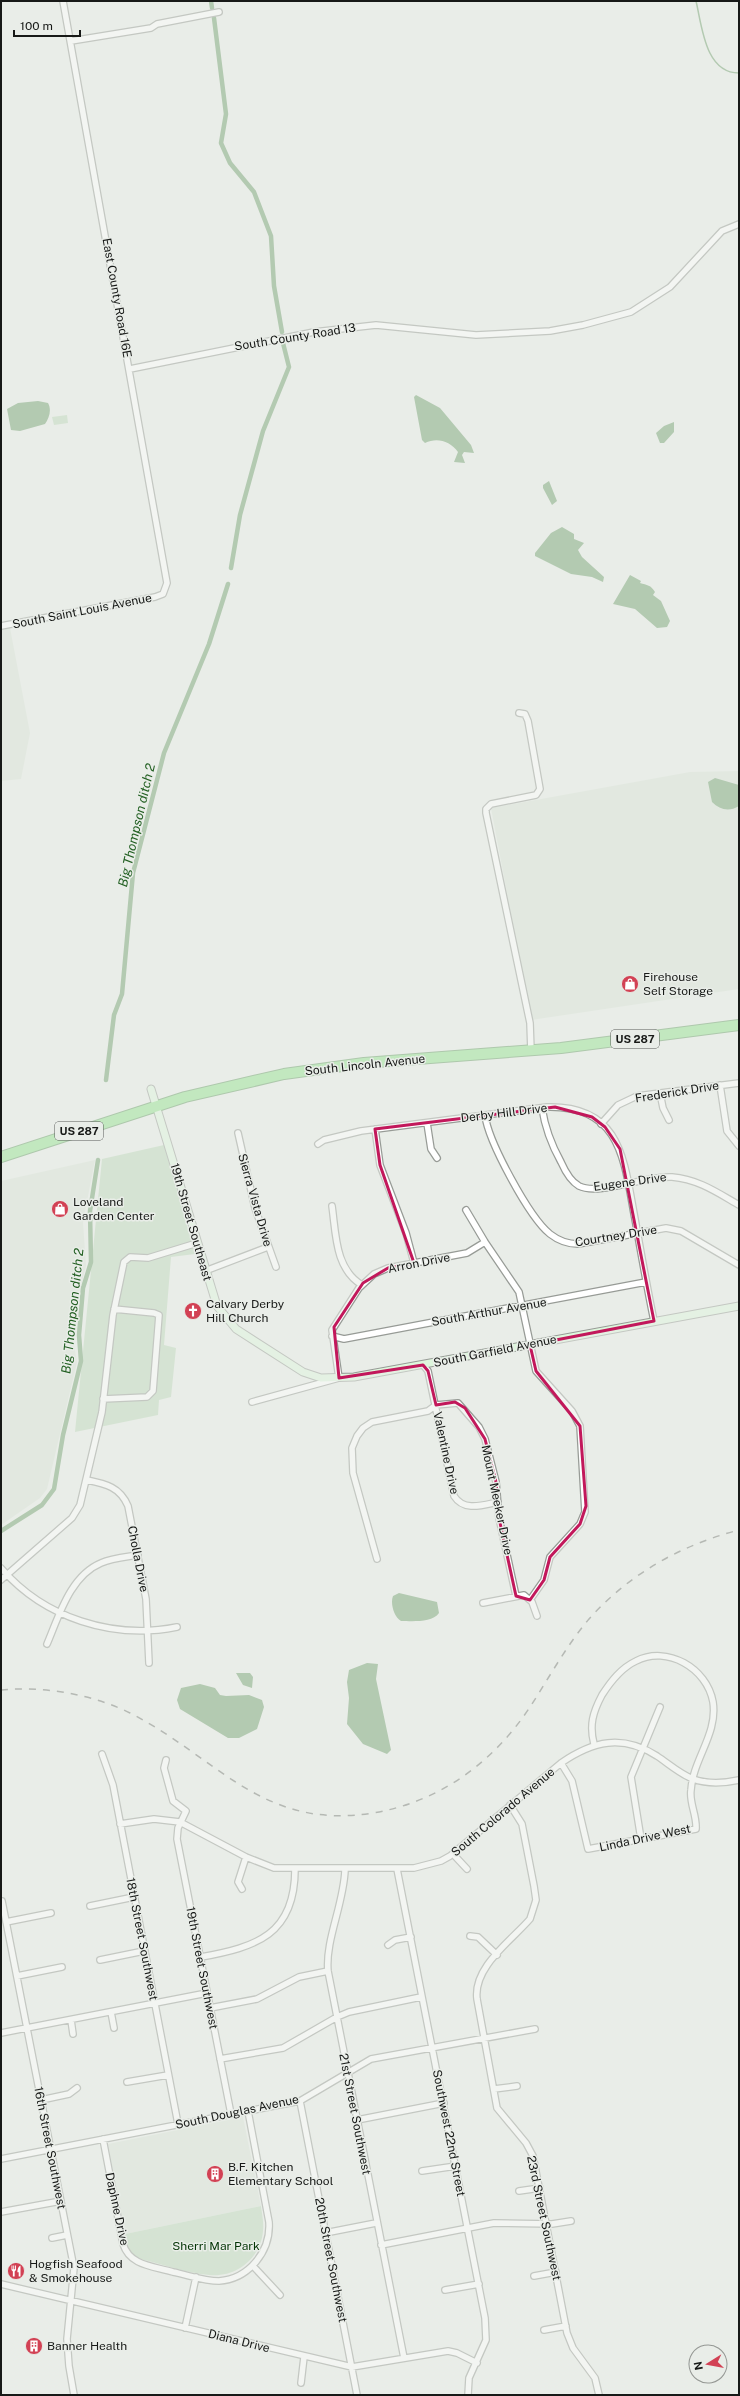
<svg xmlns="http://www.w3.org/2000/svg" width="740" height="2396" font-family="'Public Sans',sans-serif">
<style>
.built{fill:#d9e3d8}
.green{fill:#bdd8bb}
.water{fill:#729f70}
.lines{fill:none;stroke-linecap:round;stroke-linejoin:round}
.stream{stroke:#729f70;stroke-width:1.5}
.canal{stroke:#729f70;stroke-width:4.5}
.street-casing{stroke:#979b96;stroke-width:8}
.secondary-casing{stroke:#979b96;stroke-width:9}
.highway-casing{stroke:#679c65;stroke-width:12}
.street{stroke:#fff;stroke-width:5.5}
.secondary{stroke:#def7dd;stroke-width:7}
.highway{stroke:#92e38f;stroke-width:10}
.rail{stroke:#777a76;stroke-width:1.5;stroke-dasharray:7 7;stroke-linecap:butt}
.marked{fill:none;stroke:#c2185b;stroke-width:3;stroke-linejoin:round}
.labels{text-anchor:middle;stroke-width:3;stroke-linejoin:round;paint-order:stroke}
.shield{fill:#e9ede8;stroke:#565956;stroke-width:1}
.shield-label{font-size:11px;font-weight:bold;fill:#171917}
.street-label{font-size:12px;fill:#171917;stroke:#e9ede8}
.poi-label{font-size:12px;fill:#171917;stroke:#e9ede8;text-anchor:start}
.park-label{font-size:12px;fill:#033405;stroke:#e9ede8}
.water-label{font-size:13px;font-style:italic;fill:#236023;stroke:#e9ede8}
</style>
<rect width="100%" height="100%" fill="#e9ede8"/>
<path class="built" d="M10 628 30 733 21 779 1 781V630Z
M739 771V989L531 1020 491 808 690 772Z
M95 1160 83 1222 86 1266 75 1308 77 1327 74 1344 77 1362 47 1489 40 1498 1 1525V1181Z
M243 2117 261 2206 125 2234 108 2144Z"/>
<path class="green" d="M67 415 68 423 54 425 52 417Z
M164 1145 195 1254 171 1257 164 1345 176 1348 171 1397 159 1400 158 1415 75 1432 102 1159Z
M261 2206C262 2214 264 2223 263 2231 261 2258 236 2278 209 2275 186 2273 162 2264 140 2259 128 2254 127 2245 125 2234Z"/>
<path class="water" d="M416 395 440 408 471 445 474 453 464 452 462 455 465 463 454 462 458 452C450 441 437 437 425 443L422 440 414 397Z
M38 401 48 403C52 410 49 418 45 424L20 431 11 430 7 409 18 403Z
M674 422V432L664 443H660L656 433 664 426Z
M549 481 557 501 552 505 543 488V485Z
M562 527 574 534V539L584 543 578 550 582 557 604 577 603 582 592 577 571 574 535 556V553L551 533Z
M630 575 641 581 640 583C647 585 651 585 655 592L653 595 661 601 670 621 667 627 657 628 635 609 613 604Z
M715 778 739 785V806C729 812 720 810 712 802L708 782Z
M399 1593 437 1602 439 1613C432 1623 412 1621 401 1621 394 1617 390 1603 393 1596Z
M367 1663 378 1664 376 1679 391 1750 387 1754 363 1744 347 1724 349 1698 347 1682 349 1670Z
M236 1673H250L253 1677 252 1688 243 1685Z
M200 1684 215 1688 220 1695 226 1696 249 1695 262 1700 264 1707 257 1729 239 1738H228L180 1709 177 1700 181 1688Z"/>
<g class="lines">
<path class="stream" d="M696 1C702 26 705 73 739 73"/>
<path class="canal" d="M211 1 212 8
M214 18 226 114 221 143 230 163 254 192 271 236 274 286 282 332
M231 568 240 515 263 431 289 367 283 343
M106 1080 114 1015 122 994 133 873 164 753 209 644 228 584
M1 1531 42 1505 54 1489 63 1435 81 1361 79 1335 83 1288 91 1262 90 1211 98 1160"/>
<g class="street-casing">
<path id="street" d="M71 41 151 28 157 24 219 12
M130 369 314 332 376 325 476 335 550 331 583 325 631 312 670 287 722 231 739 224
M1 626 155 597 163 594 167 583 63 1
M519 713 525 714 528 721 540 789 536 795 491 804 486 809V813L530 1023 531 1051
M720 1085 727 1131 739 1146
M660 1093 663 1108 669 1120
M542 1108C545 1128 551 1144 561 1162 565 1171 570 1181 579 1186 599 1196 647 1175 672 1177 698 1179 718 1193 739 1205
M485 1115C488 1141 529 1217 550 1234 559 1241 567 1244 578 1244L666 1228 681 1231 739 1265
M427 1123 431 1149 437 1158
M601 1124 618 1105 637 1096 739 1083
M375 1129 380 1165 406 1233 414 1263
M238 1133 255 1208 276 1267
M318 1144 324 1140 361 1131 547 1107C622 1105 624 1161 635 1219 641 1253 647 1287 654 1321
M332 1206C336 1234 335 1269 362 1285
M466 1210 485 1242 519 1292 536 1371 572 1411 580 1426 585 1512 580 1524 550 1557 544 1580 530 1600
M205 1271 268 1247
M332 1336 344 1339 646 1282
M423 1365 428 1371 454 1496C464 1512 483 1505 498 1502
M103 1399 147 1397 153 1391 159 1315 154 1313 114 1309
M252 1402 339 1378 332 1330 359 1288 374 1274 388 1268 467 1253 485 1242
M87 1480C106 1484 120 1487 128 1506L146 1599 149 1663
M377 1559 353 1473 352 1448 357 1436 363 1428 372 1422 428 1411 436 1405 458 1403 479 1427 485 1439 496 1482 499 1518 516 1596
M1 1568C44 1618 113 1640 177 1627
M1 1580 72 1518 80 1505 102 1412 113 1315 124 1262 130 1257 148 1258 197 1243
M483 1603 524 1595 532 1602 537 1616
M47 1644C59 1616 70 1576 101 1563 112 1558 126 1557 138 1555
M102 1754 113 1785 178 2124
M166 1760 164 1768 173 1801 186 1811 178 1828 177 1839 231 2114
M561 1763 572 1781 588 1849 696 1829C697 1815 689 1803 691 1790 693 1759 718 1734 713 1702 707 1668 667 1645 636 1661 621 1668 611 1681 602 1695 593 1712 589 1725 594 1744
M510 1805 522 1824 534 1886 536 1900 530 1919C511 1941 473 1967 477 1999L497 2108 526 2143 533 2156 567 2333 573 2348 595 2378 599 2395
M120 1824 154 1819 180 1822 246 1857 274 1868H414L441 1861 450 1856 561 1763C593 1741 622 1734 657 1756 669 1764 680 1774 693 1779 707 1784 725 1783 739 1780
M641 1839 631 1777 660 1707
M453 1854 467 1869
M397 1869 485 2318 486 2340 469 2378 468 2395
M345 1870C344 1903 325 1941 328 1971L404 2358
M242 1889 238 1882 246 1857
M2 1901 74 2268 67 2339 69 2366 74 2395
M90 1906 134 1897
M6 1922 51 1913
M470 1936 478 1937 497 1955
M388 1945 395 1940 411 1937
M201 1957C256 1947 295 1935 295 1869
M100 1960 144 1951
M17 1976 62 1967
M210 2008 257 1999 299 1977 328 1971
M111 2012 114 2028
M71 2020 73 2034
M1 2033 207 1993
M220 2059 283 2048 337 2017 349 2012 421 1997
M127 2082 168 2075
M494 2089 517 2086
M41 2100 69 2094 77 2088
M300 2101 357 2395
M357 2120 444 2103
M103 2139 123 2244C130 2266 153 2266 173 2272 188 2275 204 2281 219 2281 249 2279 271 2251 269 2222L248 2111
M1 2159 300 2101 371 2059 535 2029
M422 2171 456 2166
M519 2191 540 2188
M1 2212 61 2201
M325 2233 376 2223
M52 2238 67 2235
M381 2245 494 2223 552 2224 571 2221
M253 2266 280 2295
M534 2276 556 2272
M1 2284 352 2367 448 2351 457 2353 477 2363
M445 2290 479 2284
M185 2328 196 2277
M544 2330 566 2326
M301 2383 304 2357"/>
</g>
<g class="secondary-casing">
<path id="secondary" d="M151 1089 217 1306 236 1329 303 1372 321 1378 354 1377 739 1306"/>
</g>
<g class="highway-casing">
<path id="highway" d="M1 1157 185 1097 284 1074 364 1063 561 1048 739 1025"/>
</g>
<use href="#street" class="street"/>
<use href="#secondary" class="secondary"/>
<use href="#highway" class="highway"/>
<path class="rail" d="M1 1690C43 1686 92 1694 130 1713 217 1757 262 1831 373 1813 439 1802 493 1763 530 1707 549 1678 566 1646 589 1619 629 1574 681 1545 739 1530"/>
</g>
<path d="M0 0H740V2396H0ZM555 1107 592 1117 605 1127 620 1149 654 1321 530 1345 536 1371 580 1426 586 1506 580 1524 550 1557 544 1580 530 1600 516 1596 499 1518 496 1482 485 1439 465 1408 455 1402 436 1405 428 1371 423 1365 339 1378 334 1327 363 1283 388 1268 414 1263 380 1165 375 1129Z" fill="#e9ede8" fill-opacity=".55" fill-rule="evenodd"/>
<path class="marked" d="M555 1107 592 1117 605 1127 620 1149 654 1321 530 1345 536 1371 580 1426 586 1506 580 1524 550 1557 544 1580 530 1600 516 1596 499 1518 496 1482 485 1439 465 1408 455 1402 436 1405 428 1371 423 1365 339 1378 334 1327 363 1283 388 1268 414 1263 380 1165 375 1129Z"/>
<defs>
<g id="shop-disc" transform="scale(0.9)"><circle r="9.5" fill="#d24154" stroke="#e9ede8"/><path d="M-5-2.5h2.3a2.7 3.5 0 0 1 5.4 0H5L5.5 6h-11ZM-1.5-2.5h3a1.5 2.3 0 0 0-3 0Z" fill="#fff"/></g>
<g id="church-disc" transform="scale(0.9)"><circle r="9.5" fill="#d24154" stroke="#e9ede8"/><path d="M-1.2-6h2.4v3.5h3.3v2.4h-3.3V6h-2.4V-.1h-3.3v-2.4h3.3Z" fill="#fff"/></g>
<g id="building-disc" transform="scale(0.9)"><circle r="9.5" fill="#d24154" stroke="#e9ede8"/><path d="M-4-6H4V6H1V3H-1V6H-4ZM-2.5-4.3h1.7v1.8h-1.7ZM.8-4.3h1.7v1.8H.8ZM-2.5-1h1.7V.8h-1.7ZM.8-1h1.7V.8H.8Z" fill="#fff"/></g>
<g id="restaurant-disc" transform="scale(0.9)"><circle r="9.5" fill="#d24154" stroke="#e9ede8"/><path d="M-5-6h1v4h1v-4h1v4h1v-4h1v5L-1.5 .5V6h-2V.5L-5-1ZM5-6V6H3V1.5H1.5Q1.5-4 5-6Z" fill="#fff"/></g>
</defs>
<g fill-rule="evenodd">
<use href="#shop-disc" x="630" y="984"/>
<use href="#shop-disc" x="60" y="1209"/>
<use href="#church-disc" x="193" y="1311"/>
<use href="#building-disc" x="215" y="2174"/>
<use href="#restaurant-disc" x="16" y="2271"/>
<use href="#building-disc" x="34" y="2346"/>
</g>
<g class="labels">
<g class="shield">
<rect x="611" y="1030" width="48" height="18" rx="3"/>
<rect x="55" y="1122" width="48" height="18" rx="3"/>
</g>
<g class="shield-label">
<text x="635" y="1043">US 287</text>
<text x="79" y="1135">US 287</text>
</g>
<g class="street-label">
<text transform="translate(117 298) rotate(80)" y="4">East County Road 16E</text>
<text transform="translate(295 337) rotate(-9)" y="4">South County Road 13</text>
<text transform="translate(82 611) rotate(-11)" y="4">South Saint Louis Avenue</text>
<text transform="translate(365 1065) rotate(-6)" y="4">South Lincoln Avenue</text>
<text transform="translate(677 1092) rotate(-9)" y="4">Frederick Drive</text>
<text transform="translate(504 1113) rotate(-7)" y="4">Derby Hill Drive</text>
<text transform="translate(630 1182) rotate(-8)" y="4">Eugene Drive</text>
<text transform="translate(255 1200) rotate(74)" y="4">Sierra Vista Drive</text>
<text transform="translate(191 1222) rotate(74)" y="4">19th Street Southeast</text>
<text transform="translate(616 1236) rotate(-9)" y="4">Courtney Drive</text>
<text transform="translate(419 1263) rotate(-11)" y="4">Arron Drive</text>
<text transform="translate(489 1312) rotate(-10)" y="4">South Arthur Avenue</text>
<text transform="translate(495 1351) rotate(-11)" y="4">South Garfield Avenue</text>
<text transform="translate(446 1453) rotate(78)" y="4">Valentine Drive</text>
<text transform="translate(497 1500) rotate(78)" y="4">Mount Meeker Drive</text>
<text transform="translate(138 1559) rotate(79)" y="4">Cholla Drive</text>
<text transform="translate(503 1812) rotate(-40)" y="4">South Colorado Avenue</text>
<text transform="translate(645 1838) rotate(-12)" y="4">Linda Drive West</text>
<text transform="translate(142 1939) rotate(79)" y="4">18th Street Southwest</text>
<text transform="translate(202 1968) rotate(79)" y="4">19th Street Southwest</text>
<text transform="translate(237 2112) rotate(-12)" y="4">South Douglas Avenue</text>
<text transform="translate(355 2114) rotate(79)" y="4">21st Street Southwest</text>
<text transform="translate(449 2133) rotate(79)" y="4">Southwest 22nd Street</text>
<text transform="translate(50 2148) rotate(79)" y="4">16th Street Southwest</text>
<text transform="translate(117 2209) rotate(78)" y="4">Daphne Drive</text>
<text transform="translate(544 2218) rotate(78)" y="4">23rd Street Southwest</text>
<text transform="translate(331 2260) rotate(79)" y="4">20th Street Southwest</text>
<text transform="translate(239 2341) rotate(14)" y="4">Diana Drive</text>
</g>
<g class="poi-label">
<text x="643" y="981">Firehouse<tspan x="643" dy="14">Self Storage</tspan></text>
<text x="73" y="1206">Loveland<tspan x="73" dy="14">Garden Center</tspan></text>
<text x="206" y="1308">Calvary Derby<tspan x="206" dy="14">Hill Church</tspan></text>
<text x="228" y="2171">B.F. Kitchen<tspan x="228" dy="14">Elementary School</tspan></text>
<text x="29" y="2268">Hogfish Seafood<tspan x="29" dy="14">&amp; Smokehouse</tspan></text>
<text x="47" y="2350">Banner Health</text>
</g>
<g class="park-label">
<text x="216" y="2250">Sherri Mar Park</text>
</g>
<g class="water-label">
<text transform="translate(136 825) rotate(-77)" y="5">Big Thompson ditch 2</text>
<text transform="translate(72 1311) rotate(-84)" y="5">Big Thompson ditch 2</text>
</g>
</g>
<rect width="740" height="2396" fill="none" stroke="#171917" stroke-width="4"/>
<g transform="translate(708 2364) rotate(259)"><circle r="19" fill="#e9ede8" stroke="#959894"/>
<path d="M0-3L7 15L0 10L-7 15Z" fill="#d24154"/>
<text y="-6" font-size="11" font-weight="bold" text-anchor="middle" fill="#171917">N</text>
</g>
<path d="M14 30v6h66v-6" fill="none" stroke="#171917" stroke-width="2"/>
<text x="20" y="30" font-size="12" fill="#171917" stroke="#e9ede8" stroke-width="3" paint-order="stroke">100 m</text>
</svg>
